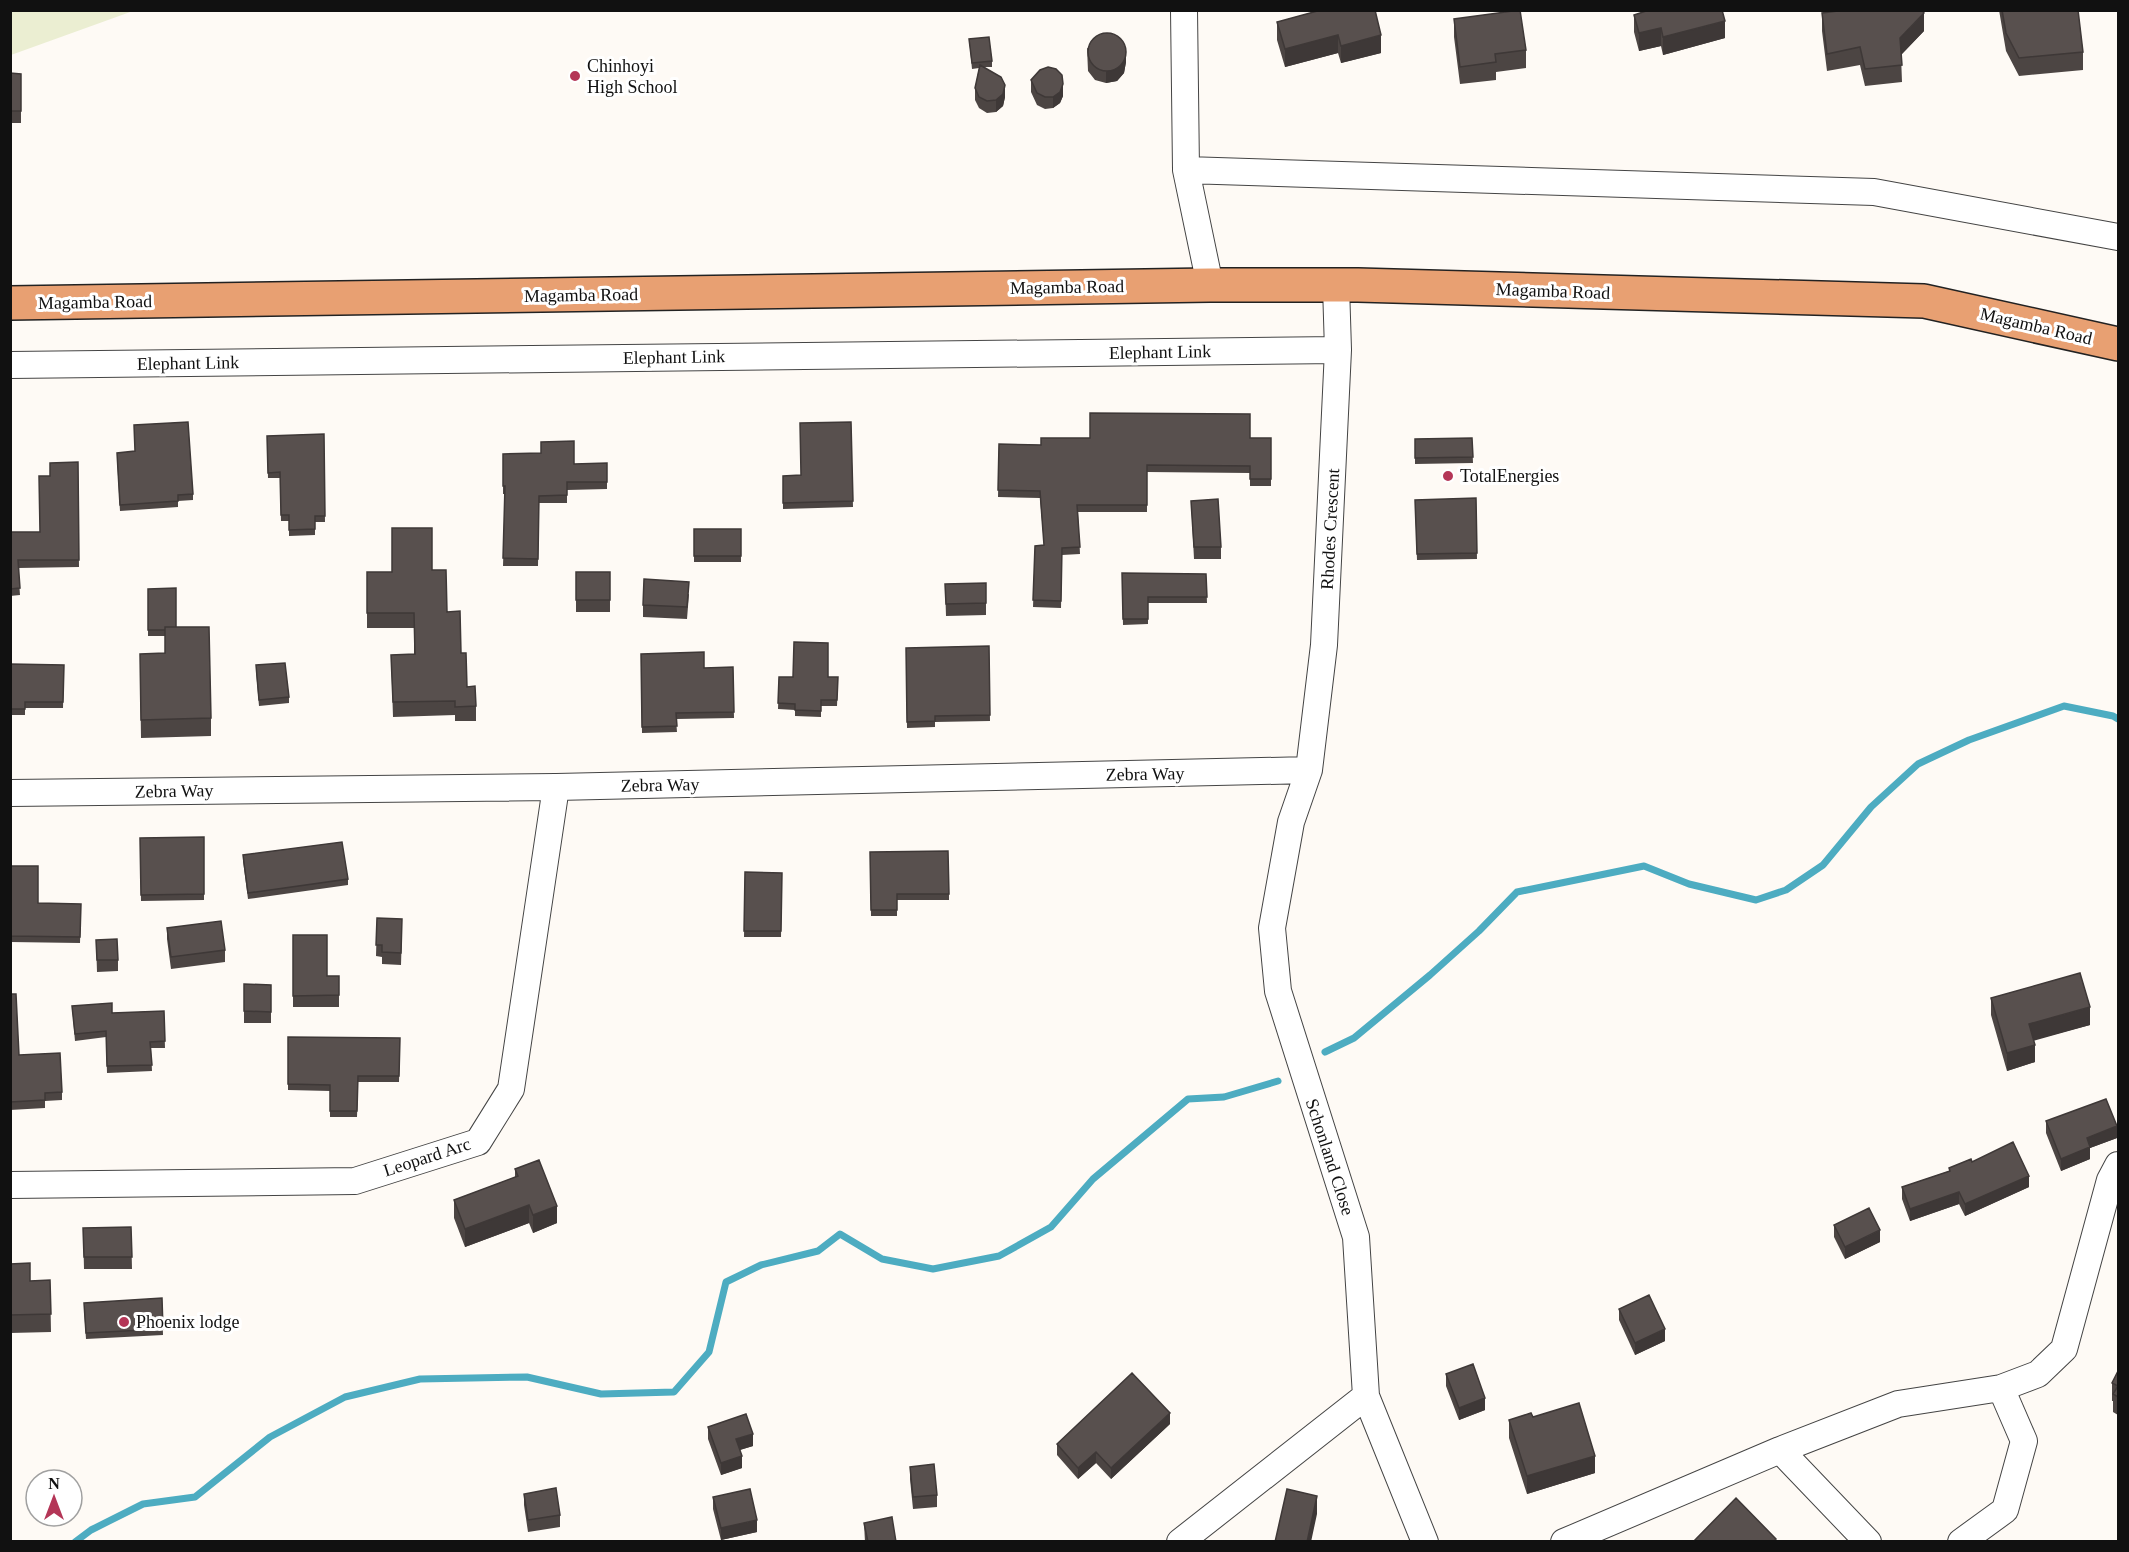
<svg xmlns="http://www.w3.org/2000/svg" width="2129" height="1552" font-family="Georgia,serif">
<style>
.pitch{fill:#ebeed2}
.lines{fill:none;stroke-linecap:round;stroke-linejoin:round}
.stream{stroke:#4dacc1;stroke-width:7}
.minor-casing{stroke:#444;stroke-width:28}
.trunk-casing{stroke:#222;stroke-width:36}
.minor{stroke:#fff;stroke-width:26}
.trunk{stroke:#e8a072;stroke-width:33}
.wall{fill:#4c4543}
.shaded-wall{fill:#3e3837}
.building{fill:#58504e;stroke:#3e3837;stroke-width:1.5}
.poi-dot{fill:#b43657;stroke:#fff;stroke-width:2}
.labels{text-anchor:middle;stroke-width:6;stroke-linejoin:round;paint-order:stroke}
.poi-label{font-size:18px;fill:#111;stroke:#fff;text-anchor:start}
.street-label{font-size:18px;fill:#111;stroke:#fff}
</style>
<rect width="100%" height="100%" fill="#fefaf5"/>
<path class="pitch" d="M11 10H133V11L11 55Z"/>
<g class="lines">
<path class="stream" d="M1325 1052 1354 1038 1430 975 1479 931 1517 892 1644 866 1689 884 1756 900 1786 890 1823 865 1871 807 1918 764 1969 740 2064 706 2113 716 2118 719
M75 1542 91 1530 143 1504 195 1497 270 1437 345 1397 420 1379 527 1377 601 1394 674 1392 709 1352 726 1282 761 1265 818 1251 840 1234 882 1259 933 1269 999 1256 1051 1227 1093 1179 1188 1099 1224 1097 1278 1081"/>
<g class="minor-casing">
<path id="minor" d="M1184 10 1186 170 1210 285
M1186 170 1874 192 2118 237
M1336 286 1338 350 1324 645 1309 770 1291 822 1272 928 1278 991 1356 1237 1366 1396 1425 1542
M10 365 1338 350
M10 793 556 787 1309 770
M10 1185 355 1181 478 1142 511 1089 556 787
M2001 1388 2038 1374 2064 1349 2110 1180 2118 1165
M1780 1450 1868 1542
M1180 1542 1366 1396
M1564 1542 1780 1450 1898 1404 2001 1388 2024 1441 2005 1510 1961 1542"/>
</g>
<g class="trunk-casing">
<path id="trunk" d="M10 303 1210 285H1358L1924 301 2118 344"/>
</g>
<use href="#minor" class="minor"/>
<use href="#trunk" class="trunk"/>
</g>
<path class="wall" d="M1321 10 1381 53 1341 63 1338 53 1285 67 1277 40V22Z
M1999 10H2078L2083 52V70L2019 76 2006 51Z
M1822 13 1924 31 1901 55 1902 82 1865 86 1860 65 1827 71 1822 31Z
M1634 15 1725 38 1663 55 1661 46 1639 51 1634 32Z
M1454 19 1526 50V68L1496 72V80L1460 84 1454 37Z
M969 39 992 61V67H984L1005 97 1003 106 996 112 987 113 979 108 975 100V88L979 68 972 69Z
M1087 48 1126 62 1124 73 1117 81 1106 83 1095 80 1088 71Z
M10 73 21 74V123H10Z
M1031 80 1063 96 1060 103 1053 108 1045 109 1037 105 1031 92Z
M851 422 853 507 783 509V476L801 475Z
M324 434 325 522H315V535L289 536V521H281L280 478H268L267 436Z
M1090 438H1271V486H1250V473L1147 472V512H1078L1080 554 1062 555 1061 608 1033 607 1035 546 1044 545 1040 498 998 497 999 444 1041 445Z
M1472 438 1473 463 1415 464V439Z
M503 454 574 464 607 463V489L567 490V503H539L538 566H503L505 494H503Z
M117 459 193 494V500L178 501V507L120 511Z
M78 462 79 567 18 568 20 595 10 596V532H40L50 476Z
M1476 498 1477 559 1417 560 1415 500Z
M1191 501 1221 547V559H1194Z
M694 529H741V562H694Z
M432 570 461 653 467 687 476 706V721H455V715L393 717 391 655 414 654V628H367V572H392Z
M576 572H610V612H576Z
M1122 573 1206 574 1207 603H1148V624L1123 625Z
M986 583V615L946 616 945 584Z
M148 589 176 627 211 718V736L141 738 140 671 165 653V636H148Z
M689 594 687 619 643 617V605Z
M989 646 990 721 935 722V727L907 728 906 648Z
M641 654 704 668 733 667 734 718 676 719 677 732 642 733Z
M10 664 64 665 63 708H25V715H10Z
M256 671 289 697V703L259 706Z
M779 677H838L837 706H821V717L795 716V710L778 709Z
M204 837V900L141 901 140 838Z
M870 852 949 894V900H897V916H871Z
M243 855 348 879V885L248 899 243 861Z
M10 866 38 903 81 904 80 943 10 942Z
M745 872 782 873 781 937H744Z
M377 918 402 931 401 965 382 964V957L376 956Z
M167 928 225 950V962L171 969 167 939Z
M293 935 327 976H339V1007H293Z
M96 940 118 960V971L97 972Z
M244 984 271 985V1023H244Z
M10 994 19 1055 62 1092V1100L45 1101V1108L10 1110Z
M1991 998 2090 1025 2033 1040 2035 1062 2007 1071 1991 1015Z
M72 1006 112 1013 164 1011 165 1048H151L152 1071 107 1073 106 1037 75 1041Z
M288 1037 400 1038 399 1082H358L357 1117H330V1091L288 1090Z
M2046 1121 2117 1138 2090 1148V1159L2061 1171 2046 1133Z
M1972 1162 2029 1187 1965 1216 1959 1204 1910 1221 1902 1199V1187L1949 1171V1168Z
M515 1169 557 1223 533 1233 529 1223 465 1247 454 1218V1200L515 1177Z
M1834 1225 1880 1242 1845 1259 1834 1237Z
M131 1227 132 1269H84L83 1228Z
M10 1264 30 1281 50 1280 51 1332 10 1333Z
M162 1298 163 1335 86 1339 84 1309Z
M1619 1309 1665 1341 1635 1355 1619 1320Z
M2118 1371V1415L2113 1412V1401H2112V1383Z
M1446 1374 1485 1410 1459 1420 1446 1386Z
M1533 1417 1595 1473 1527 1494 1509 1438V1420Z
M1170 1424 1111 1479 1096 1463 1078 1479 1057 1455V1444Z
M708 1427 753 1446 740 1450 742 1468 721 1475 708 1439Z
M910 1467 937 1495V1507L913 1509 910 1479Z
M2118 1484V1503L2117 1502V1487Z
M524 1494 560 1515V1527L528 1532 524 1505Z
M713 1497 757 1532 721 1540 713 1509Z
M864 1523 896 1542H865Z"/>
<path class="shaded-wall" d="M1924 13V31L1900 56V38Z
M1725 21V38L1663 55V37Z
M1661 28V46L1639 51V33Z
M1338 35V53L1285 67V49Z
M1381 35V53L1341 63V46Z
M1126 50V62L1124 73 1117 81 1106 83V72Z
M1063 84V96L1060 103 1053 108V97Z
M1005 85V97L1003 106 996 112V100Z
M2090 1007V1025L2029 1042V1024Z
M2035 1045V1062L2007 1071V1053Z
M2117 1126V1138L2090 1148V1159L2061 1171V1159L2087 1138Z
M2029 1176V1187L1965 1216V1204Z
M1959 1192V1204L1910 1221V1209Z
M529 1205V1223L465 1247V1229Z
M557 1206V1223L533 1233V1215Z
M1880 1230V1242L1845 1259V1247Z
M1665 1329V1341L1635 1355V1343Z
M1485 1398V1410L1459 1420V1408Z
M1170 1413V1424L1111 1479V1468Z
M753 1434V1446L736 1451V1439Z
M1096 1452V1463L1078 1479V1468Z
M742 1456V1468L721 1475V1463Z
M1595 1456V1473L1527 1494V1476Z
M1317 1496V1514L1311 1542H1307Z
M757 1520V1532L721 1540V1528Z"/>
<path class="building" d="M1321 10H1375L1381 35 1341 46 1338 35 1285 49 1277 22Z
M1520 10 1526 50 1495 54 1496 62 1460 67 1454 19Z
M1649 10H1722L1725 21 1663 37 1661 28 1639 33 1634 15Z
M1846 10H1922L1924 13 1900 38 1902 65 1865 69 1860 47 1827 54 1822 13Z
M2002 10H2078L2083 52 2019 58 2006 33Z
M1088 52a19 19 0 1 1 38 0a19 19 0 1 1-38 0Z
M989 37 992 61 972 63 969 39Z
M980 65 1001 77 1005 85 1003 94 996 100 987 101 979 97 975 88Z
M1048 67 1056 69 1062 75 1063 84 1060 92 1053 97H1045L1037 93 1031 80 1040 70Z
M10 73 21 74V111H10Z
M1090 413 1250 414V438H1271V479H1250V466L1147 465V505H1077L1080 547 1062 548 1061 601 1033 600 1035 546 1044 545 1040 491 998 490 999 444 1041 445V438H1090Z
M188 422 193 494 178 495V501L120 505 117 453 135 451 134 425Z
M851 422 853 501 783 503V476L801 475 800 423Z
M324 434 325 516H315V529L289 530V515H281L280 472 268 473 267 436Z
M1472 438 1473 457 1415 458V439Z
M574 441V464L607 463V482H567V495L539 496 538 559 503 558 505 486H503V454L541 453V442Z
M78 462 79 560H18L20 588 10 589V532H40L39 476H50V463Z
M1476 498 1477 553 1417 554 1415 500Z
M1218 499 1221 547H1194L1191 501Z
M392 528H432V570H446L447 612 460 611 461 653H466L467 687 475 686 476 706 455 707V701L393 702 391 655 415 654 414 613H367V572H392Z
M694 529H741V556H694Z
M576 572H610V600H576Z
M1122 573 1206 574 1207 597H1148V619H1123Z
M644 579 689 582 687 607 643 605Z
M986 583V603L946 604 945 584Z
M176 588V627H165V630H148V589Z
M165 627H209L211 718 141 720 140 654 165 653Z
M794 642 828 643V677H838L837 700H821V711L795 710V704L778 703 779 677H793Z
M989 646 990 715 935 716V721L907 722 906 648Z
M704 652V668L733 667 734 712 676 713 677 726 642 727 641 654Z
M285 663 289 697 259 700 256 665Z
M10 664 64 665 63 702H25V709H10Z
M204 837V894L141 895 140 838Z
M342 842 348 879 248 893 243 855Z
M948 851 949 894H897V910H871L870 852Z
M10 866H38V903L81 904 80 937 10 936Z
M745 872 782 873 781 931H744Z
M377 918 402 919 401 953 382 952V945H376Z
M221 921 225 950 171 957 167 928Z
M293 935H327V976H339V995L293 996Z
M117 939 118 960H97L96 940Z
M2080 973 2090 1007 2029 1024 2035 1045 2007 1053 1991 998Z
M244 984 271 985V1012L244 1011Z
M10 994H16L19 1055 60 1053 62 1092 45 1093V1100L10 1102Z
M112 1003V1013L164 1011 165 1041 150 1042 152 1065 107 1066 106 1031 75 1034 72 1006Z
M288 1037 400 1038 399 1076H358L357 1111H330V1085L288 1084Z
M2106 1099 2117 1126 2087 1138 2090 1147 2061 1159 2046 1121Z
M2013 1142 2029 1176 1965 1204 1959 1192 1910 1209 1902 1187 1950 1171 1949 1168 1971 1159 1972 1162Z
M539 1160 557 1206 533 1215 529 1205 465 1229 454 1200 518 1176 515 1169Z
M1869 1208 1880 1230 1845 1247 1834 1225Z
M131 1227 132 1257H84L83 1228Z
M30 1263V1281L50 1280 51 1314 10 1315V1264Z
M1649 1295 1665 1329 1635 1343 1619 1309Z
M162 1298 163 1329 86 1333 84 1303Z
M1473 1364 1485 1398 1459 1408 1446 1374Z
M2118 1371V1397L2113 1394 2118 1386 2112 1383Z
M1132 1373 1170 1413 1111 1468 1096 1452 1078 1468 1057 1444Z
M1579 1403 1595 1456 1527 1476 1509 1420 1531 1413 1533 1417Z
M746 1414 753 1434 736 1439 742 1456 721 1463 708 1427Z
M934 1464 937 1495 913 1497 910 1467Z
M556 1488 560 1515 528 1520 524 1494Z
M750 1489 757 1520 721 1528 713 1497Z
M1287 1489 1317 1496 1307 1542H1275Z
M1736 1498 1776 1539 1773 1542H1693Z
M892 1517 896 1542H868L864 1523Z"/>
<g class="poi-dot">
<circle cx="575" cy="76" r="6"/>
<circle cx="1448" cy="476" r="6"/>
<circle cx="124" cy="1322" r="6"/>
</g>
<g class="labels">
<g class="poi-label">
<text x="587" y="72">Chinhoyi<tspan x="587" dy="21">High School</tspan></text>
<text x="1460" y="482">TotalEnergies</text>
<text x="136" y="1328">Phoenix lodge</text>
</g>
<g class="street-label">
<text transform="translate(1067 287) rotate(-1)" y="6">Magamba Road</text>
<text transform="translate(1553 291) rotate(2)" y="6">Magamba Road</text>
<text transform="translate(581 295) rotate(-1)" y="6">Magamba Road</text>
<text transform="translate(95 302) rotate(-1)" y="6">Magamba Road</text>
<text transform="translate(2036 326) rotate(13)" y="6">Magamba Road</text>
<text transform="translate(1160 352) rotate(-1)" y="6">Elephant Link</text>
<text transform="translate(674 357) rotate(-1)" y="6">Elephant Link</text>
<text transform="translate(188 363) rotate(-1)" y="6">Elephant Link</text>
<text transform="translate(1330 529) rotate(-87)" y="6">Rhodes Crescent</text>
<text transform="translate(1145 774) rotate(-1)" y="6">Zebra Way</text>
<text transform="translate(660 785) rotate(-1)" y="6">Zebra Way</text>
<text transform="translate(174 791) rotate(-1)" y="6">Zebra Way</text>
<text transform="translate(427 1157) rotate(-18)" y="6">Leopard Arc</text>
<text transform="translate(1330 1157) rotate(72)" y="6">Schonland Close</text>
</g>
</g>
<rect width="2129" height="1552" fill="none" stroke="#111111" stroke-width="24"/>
<g transform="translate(54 1498)"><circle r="28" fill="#ffffff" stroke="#a0a0a0" stroke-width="1.5"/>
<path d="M0-4.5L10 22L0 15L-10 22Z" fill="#b43657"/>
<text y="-9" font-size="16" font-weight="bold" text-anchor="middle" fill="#111111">N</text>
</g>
</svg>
